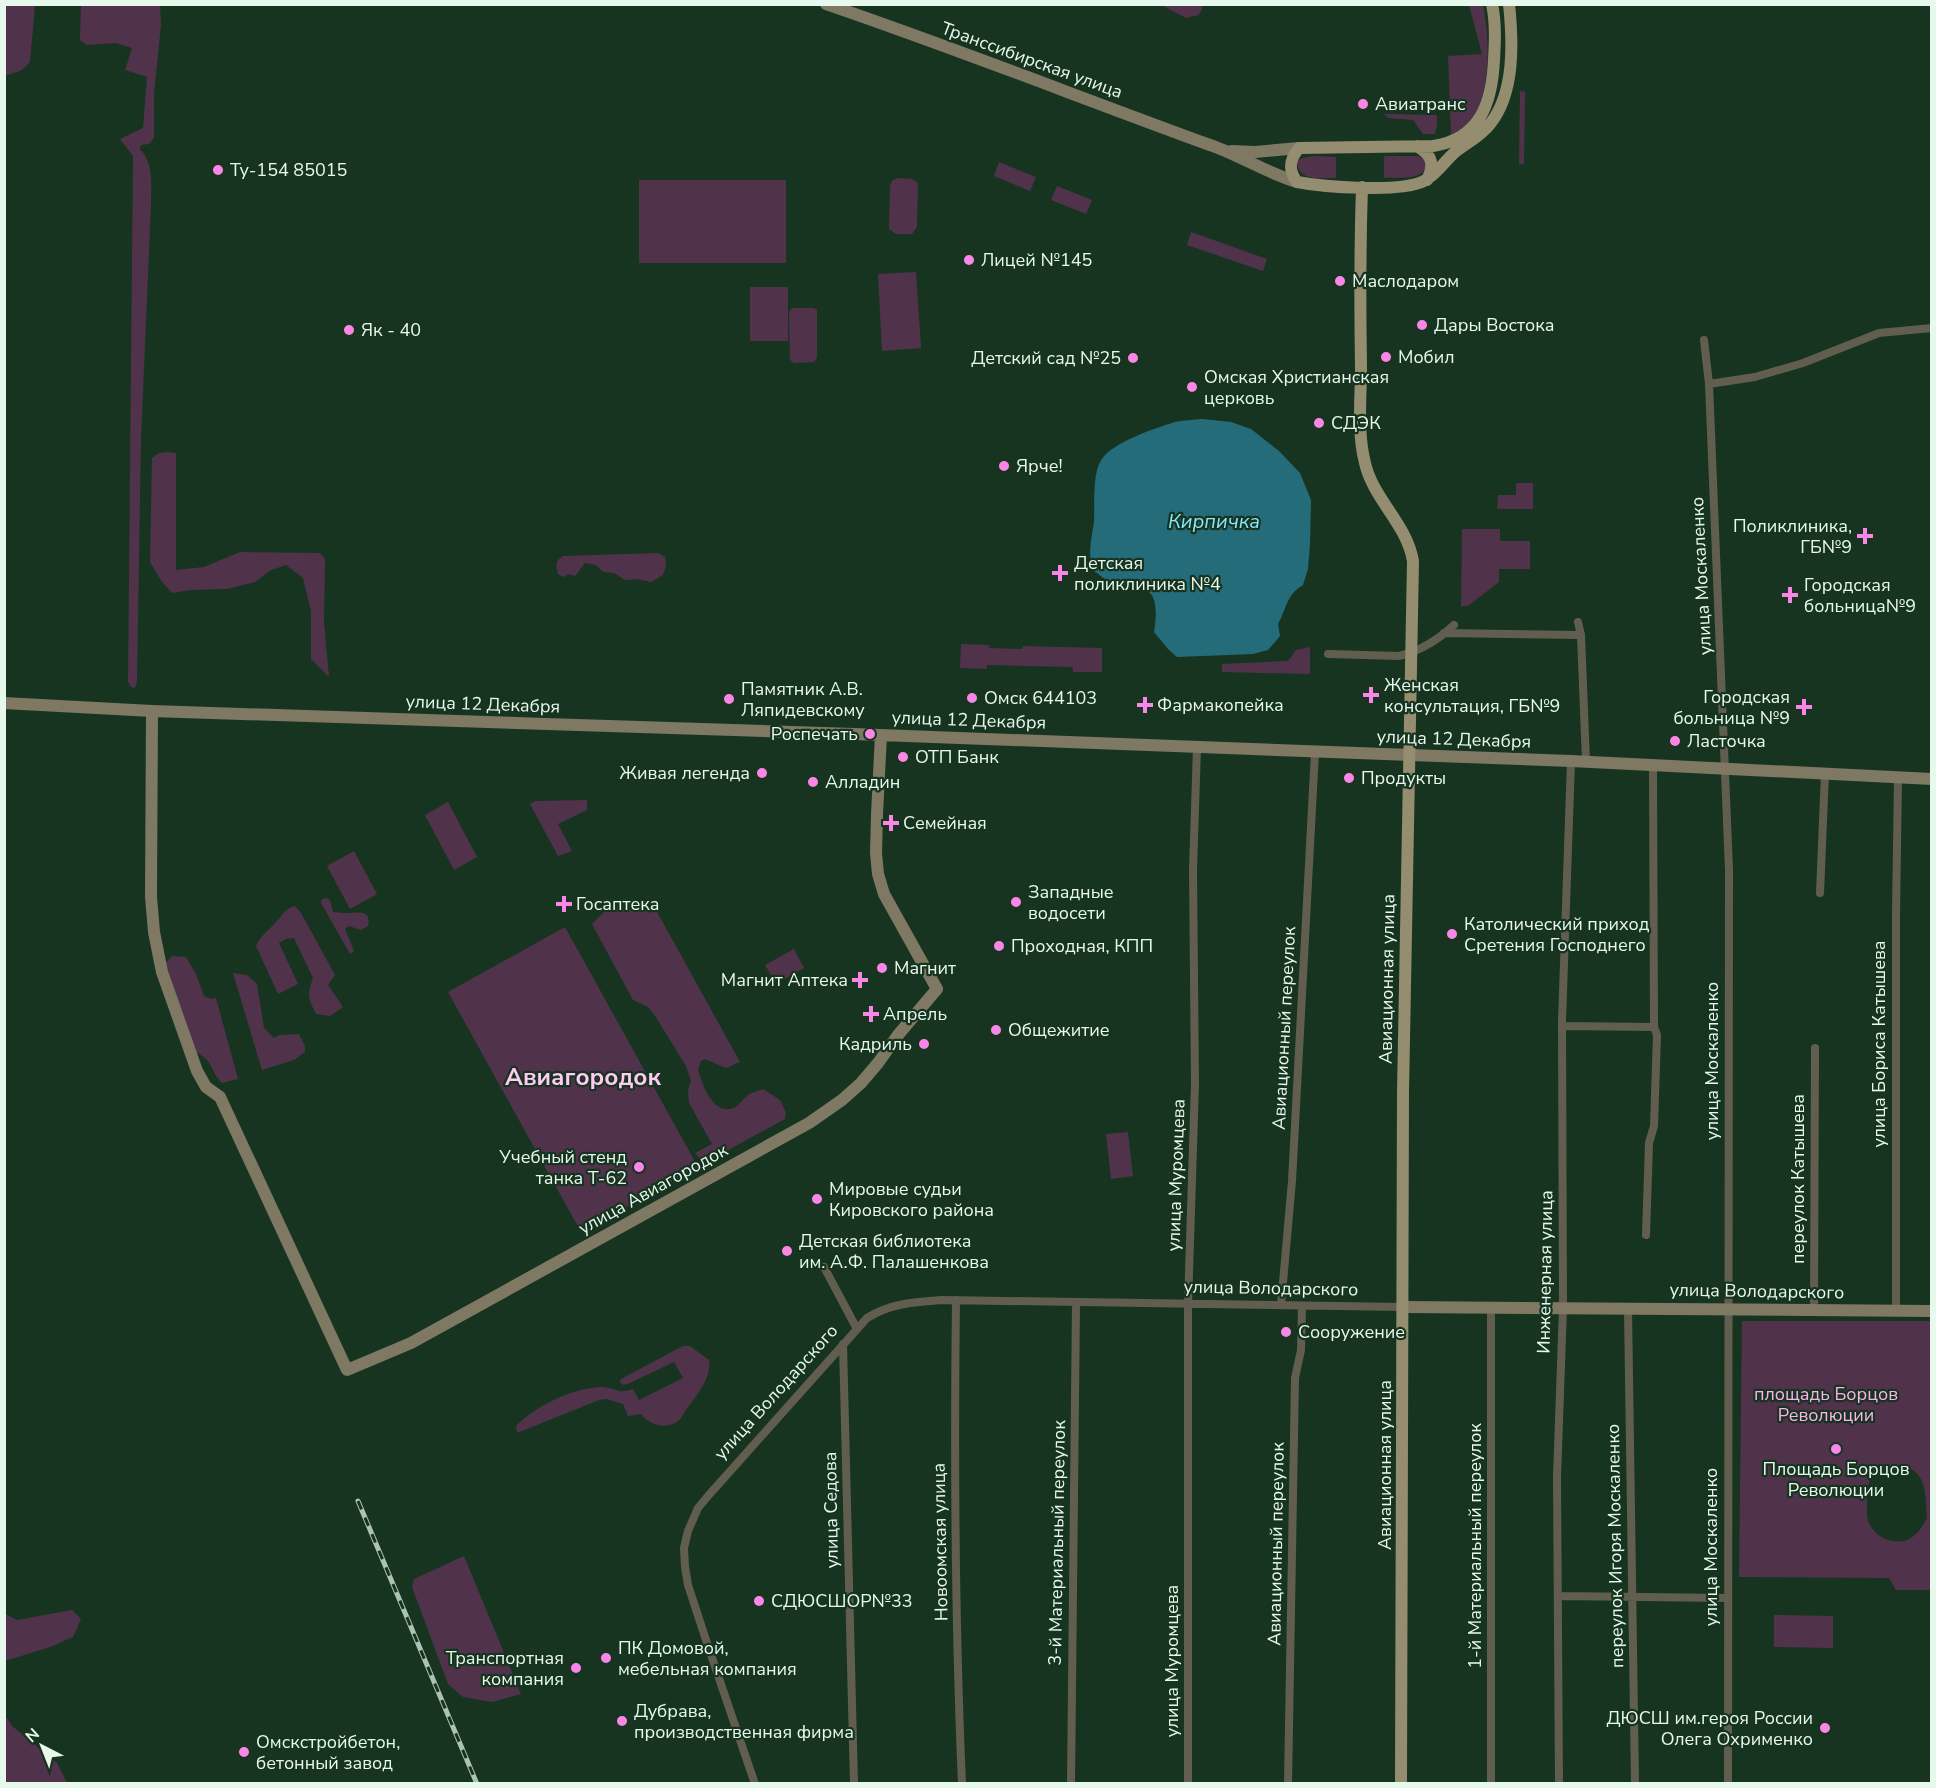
<svg xmlns="http://www.w3.org/2000/svg" width="1936" height="1788" font-family="'Nunito Sans',sans-serif">
<style>
.green{fill:#50334b;fill-rule:evenodd}
.water{fill:#256c7a}
.lines{fill:none;stroke-linecap:round;stroke-linejoin:round}
.street{stroke:#625e4f;stroke-width:8}
.secondary{stroke:#7f7862;stroke-width:12}
.primary{stroke:#958d70;stroke-width:12}
.rail-casing{stroke:#adc2b3;stroke-width:5}
.rail{stroke:#173421;stroke-width:3;stroke-dasharray:9;stroke-linecap:butt}
.poi-dot{fill:#fa87e7;stroke:#173421;stroke-width:2}
.labels{text-anchor:middle;stroke-width:4.5;stroke-linejoin:round;paint-order:stroke}
.street-label{font-size:18px;fill:#e7f9ec;stroke:#173421}
.poi-label{font-size:18px;fill:#e7f9ec;stroke:#173421;text-anchor:start}
.park-label{font-size:18px;fill:#feb0ef;stroke:#173421}
.water-label{font-size:20px;font-style:italic;fill:#86e7fc;stroke:#173421}
.district-label{font-size:24px;font-weight:bold;fill:#ffcaf4;stroke:#173421}
</style>
<rect width="100%" height="100%" fill="#173421"/>
<path class="green" d="M4 5H35L30 62 22 70 5 76Z
M81 5H160L161 25 154 94V138L149 144 141 145 140 149C154 164 151 184 151 204L141 439 137 681 135 688 131 687 128 682 133 156 120 139 143 128 147 77 125 70 132 48 116 43 87 45 80 40Z
M1161 5H1202V10L1198 15 1186 18Z
M1469 5H1483C1490 37 1492 100 1467 125 1463 129 1456 132 1451 135L1448 56 1482 54Z
M1520 91 1525 92 1524 164H1519Z
M1384 114 1437 115V125L1435 134H1423L1413 120 1389 118Z
M1315 156 1336 157V178C1321 178 1297 182 1297 161L1302 158Z
M1384 156H1419L1425 160C1430 182 1399 177 1384 178Z
M999 162 1036 177 1030 191 994 176Z
M898 178 912 179 918 183 917 227 912 234H896L889 229 890 185 893 180Z
M639 180H786V263H639Z
M1057 186 1092 200 1086 214 1051 200Z
M1191 232 1267 259 1263 271 1187 245Z
M916 272 921 348 882 351 878 274Z
M750 287H788V341H750Z
M792 308H813L817 310V358L814 362 794 363 790 360 789 312Z
M167 452 176 453V570L204 567 240 552 320 553 325 559 324 622 329 677 311 659V611L303 578 286 565 271 570 255 582 227 589 190 590 172 593 162 582 150 562 152 458 159 453Z
M1516 483H1533V509H1497L1498 495H1516Z
M1462 529H1500V541H1530V569H1499V582L1468 606H1461Z
M658 553 665 557 666 566 663 575 651 582 638 579 625 580 614 573 603 572 596 565 585 563 575 576 569 574 563 577 558 574C556 565 555 561 563 556Z
M961 644 989 645V648L1022 649 1023 646 1102 648V672H1073V667L987 665V669L960 668Z
M1310 647V674L1222 672V664L1288 661 1296 650Z
M587 800V810L558 824 572 851 558 856 530 804 535 801Z
M448 802 477 857 454 870 425 815Z
M354 851 377 894 350 909 327 866Z
M327 898 330 900 333 912C336 912 339 913 343 913 354 914 372 907 368 926L361 930 349 926 345 929 354 951 350 954 321 903 322 899Z
M625 901 646 905 650 913 656 910 740 1062 726 1068 705 1059 701 1061 698 1069C702 1084 713 1118 736 1107 739 1105 742 1100 746 1097 750 1093 757 1091 763 1089L780 1100 786 1113 785 1119 704 1163 695 1153 712 1144 689 1103 688 1090 691 1081 686 1066 654 1014 648 1007 633 1000 592 924 608 908Z
M295 906 301 913 335 975 328 985 343 1007 330 1016 316 1014C308 998 307 995 313 978L294 938 286 939 279 943 298 984 278 994 256 946C261 935 268 931 276 922 283 915 284 909 295 906Z
M565 927 698 1167 581 1232 448 992Z
M794 949 804 968 776 984 765 965Z
M172 956 186 957 196 974 204 996 211 999 216 998 238 1079 222 1083C209 1070 215 1062 196 1052L165 964Z
M233 973 247 975 257 984 264 1028 274 1038 280 1035 299 1034 305 1046V1052L294 1060 262 1070Z
M1128 1132 1133 1176 1111 1179 1106 1134Z
M1742 1321H1931V1590H1896L1889 1578 1739 1577ZM1896 1465C1928 1468 1925 1493 1927 1518 1923 1526 1917 1535 1909 1539 1895 1546 1875 1538 1869 1523 1866 1517 1867 1510 1867 1504 1867 1480 1870 1468 1896 1465Z
M683 1346H690L709 1360C712 1378 696 1396 686 1410 684 1413 681 1419 678 1421 666 1430 649 1425 641 1414L628 1416 623 1404 606 1399 599 1400 517 1433 516 1426C536 1406 572 1388 601 1387 616 1387 616 1395 633 1389L639 1400 683 1378 674 1362 630 1383 623 1385 620 1382 621 1379Z
M464 1556 521 1694 492 1702 463 1697 448 1684 412 1587 414 1579Z
M72 1610 81 1619 73 1637 50 1647 5 1661V1614L17 1620Z
M1774 1615 1833 1616V1648L1774 1647Z
M7 1718 12 1726 57 1763 67 1783H5L4 1719Z"/>
<path class="water" d="M1202 419 1231 422 1251 429 1279 451 1300 473 1311 500 1310 544 1308 569 1303 585C1286 595 1287 608 1278 624L1280 636 1268 650 1253 654 1177 657 1168 649 1154 632C1164 569 1131 598 1102 577 1102 577 1096 572 1095 572 1086 558 1092 537 1094 522 1095 505 1092 472 1102 459 1113 442 1156 428 1175 422 1184 420 1193 420 1202 419Z"/>
<g class="lines">
<path class="street" d="M1704 340 1709 384 1729 870 1728 1784
M1709 384 1755 377 1803 363 1879 333 1932 328
M1578 622 1581 635 1586 762
M1444 633 1581 635
M1328 654 1399 656C1420 651 1438 640 1454 625
M1820 893 1825 773
M1562 1026 1654 1027
M1646 1235 1649 1143 1654 1126 1657 1035 1654 1027 1653 766
M824 1267 857 1329
M956 1300C954 1461 955 1623 962 1784
M1281 1305 1292 1181 1315 752
M1491 1308V1784
M1628 1308 1635 1784
M1814 1310 1815 1048
M1896 1310V913L1898 778
M843 1344 854 1784
M1558 1596 1727 1598
M755 1784 706 1640 688 1585 685 1567 684 1548 688 1531 698 1508 708 1496 867 1318C891 1303 915 1302 943 1300L1404 1307
M1071 1784 1076 1303
M1188 1784V1305L1195 1084 1193 870 1197 747
M1288 1784 1295 1378 1301 1350 1302 1306
M1559 1784 1557 1477 1563 1308 1562 1021 1571 761"/>
<path class="secondary" d="M826 4C955 48 1081 98 1210 145 1240 155 1266 173 1297 182
M1231 151 1255 152 1299 148
M4 703 152 711 854 734 1571 761 1932 779
M152 711 151 897 154 932 162 972 197 1071 206 1087 220 1097 347 1370 411 1343 809 1123 842 1100 861 1083 878 1063 898 1035 937 989 884 894 878 874 876 853 877 814 881 735
M1404 1307 1932 1311"/>
<path class="primary" d="M1492 4C1496 23 1495 42 1494 60 1492 103 1480 139 1433 146L1299 148C1289 160 1288 170 1297 182 1323 187 1401 193 1424 181 1436 175 1444 162 1454 153 1466 143 1480 137 1490 124 1515 93 1513 42 1509 4
M1417 146C1432 155 1435 164 1427 180
M1362 187C1360 247 1360 307 1361 367 1361 398 1357 432 1365 463 1373 499 1407 524 1413 561L1403 1092 1401 1784"/>
<g class="rail-casing">
<path id="rail" d="M358 1501 477 1784"/>
</g>
<use href="#rail" class="rail"/>
</g>
<g class="poi-dot">
<circle cx="1363" cy="104" r="6"/>
<circle cx="218" cy="170" r="6"/>
<circle cx="969" cy="260" r="6"/>
<circle cx="1340" cy="281" r="6"/>
<circle cx="1422" cy="325" r="6"/>
<circle cx="349" cy="330" r="6"/>
<circle cx="1386" cy="357" r="6"/>
<circle cx="1133" cy="358" r="6"/>
<circle cx="1192" cy="387" r="6"/>
<circle cx="1319" cy="423" r="6"/>
<circle cx="1004" cy="466" r="6"/>
<path d="M1862 527h6v6h6v6h-6v6h-6v-6h-6v-6h6z"/>
<path d="M1057 564h6v6h6v6h-6v6h-6v-6h-6v-6h6z"/>
<path d="M1787 586h6v6h6v6h-6v6h-6v-6h-6v-6h6z"/>
<path d="M1368 686h6v6h6v6h-6v6h-6v-6h-6v-6h6z"/>
<circle cx="972" cy="698" r="6"/>
<circle cx="729" cy="699" r="6"/>
<path d="M1142 696h6v6h6v6h-6v6h-6v-6h-6v-6h6z"/>
<path d="M1801 698h6v6h6v6h-6v6h-6v-6h-6v-6h6z"/>
<circle cx="870" cy="734" r="6"/>
<circle cx="1675" cy="741" r="6"/>
<circle cx="903" cy="757" r="6"/>
<circle cx="762" cy="773" r="6"/>
<circle cx="1349" cy="778" r="6"/>
<circle cx="813" cy="782" r="6"/>
<path d="M888 814h6v6h6v6h-6v6h-6v-6h-6v-6h6z"/>
<circle cx="1016" cy="902" r="6"/>
<path d="M561 895h6v6h6v6h-6v6h-6v-6h-6v-6h6z"/>
<circle cx="1452" cy="934" r="6"/>
<circle cx="999" cy="946" r="6"/>
<circle cx="882" cy="968" r="6"/>
<path d="M857 971h6v6h6v6h-6v6h-6v-6h-6v-6h6z"/>
<path d="M868 1005h6v6h6v6h-6v6h-6v-6h-6v-6h6z"/>
<circle cx="996" cy="1030" r="6"/>
<circle cx="924" cy="1044" r="6"/>
<circle cx="639" cy="1167" r="6"/>
<circle cx="817" cy="1199" r="6"/>
<circle cx="787" cy="1251" r="6"/>
<circle cx="1286" cy="1332" r="6"/>
<circle cx="1836" cy="1449" r="6"/>
<circle cx="759" cy="1601" r="6"/>
<circle cx="606" cy="1658" r="6"/>
<circle cx="576" cy="1668" r="6"/>
<circle cx="622" cy="1721" r="6"/>
<circle cx="1825" cy="1728" r="6"/>
<circle cx="244" cy="1752" r="6"/>
</g>
<g class="labels">
<g class="street-label">
<text transform="translate(1032 60) rotate(20)" y="6">Транссибирская улица</text>
<text transform="translate(1701 576) rotate(-93)" y="6">улица Москаленко</text>
<text transform="translate(483 704) rotate(2)" y="6">улица 12 Декабря</text>
<text transform="translate(969 720) rotate(2)" y="6">улица 12 Декабря</text>
<text transform="translate(1454 739) rotate(2)" y="6">улица 12 Декабря</text>
<text transform="translate(1387 979) rotate(-89)" y="6">Авиационная улица</text>
<text transform="translate(1284 1028) rotate(-87)" y="6">Авиационный переулок</text>
<text transform="translate(1879 1044) rotate(-90)" y="6">улица Бориса Катышева</text>
<text transform="translate(1712 1061) rotate(-90)" y="6">улица Москаленко</text>
<text transform="translate(1176 1175) rotate(-88)" y="6">улица Муромцева</text>
<text transform="translate(1798 1179) rotate(-90)" y="6">переулок Катышева</text>
<text transform="translate(653 1189) rotate(-29)" y="6">улица Авиагородок</text>
<text transform="translate(1545 1272) rotate(-89)" y="6">Инженерная улица</text>
<text transform="translate(1271 1288) rotate(1)" y="6">улица Володарского</text>
<text transform="translate(1757 1291) rotate(1)" y="6">улица Володарского</text>
<text transform="translate(776 1392) rotate(-48)" y="6">улица Володарского</text>
<text transform="translate(1385 1465) rotate(-90)" y="6">Авиационная улица</text>
<text transform="translate(831 1510) rotate(-91)" y="6">улица Седова</text>
<text transform="translate(940 1542) rotate(-91)" y="6">Новоомская улица</text>
<text transform="translate(1057 1543) rotate(-89)" y="6">3-й Материальный переулок</text>
<text transform="translate(1276 1544) rotate(-89)" y="6">Авиационный переулок</text>
<text transform="translate(1475 1546) rotate(-90)" y="6">1-й Материальный переулок</text>
<text transform="translate(1615 1546) rotate(-91)" y="6">переулок Игоря Москаленко</text>
<text transform="translate(1711 1547) rotate(-90)" y="6">улица Москаленко</text>
<text transform="translate(1172 1661) rotate(-90)" y="6">улица Муромцева</text>
</g>
<g class="poi-label">
<text x="1375" y="110">Авиатранс</text>
<text x="230" y="176">Ту-154 85015</text>
<text x="981" y="266">Лицей №145</text>
<text x="1352" y="287">Маслодаром</text>
<text x="1434" y="331">Дары Востока</text>
<text x="361" y="336">Як - 40</text>
<text x="1398" y="363">Мобил</text>
<text x="1121" y="364" text-anchor="end">Детский сад №25</text>
<text x="1204" y="383">Омская Христианская<tspan x="1204" dy="21">церковь</tspan></text>
<text x="1331" y="429">СДЭК</text>
<text x="1016" y="472">Ярче!</text>
<text x="1852" y="532" text-anchor="end">Поликлиника,<tspan x="1852" dy="21">ГБ№9</tspan></text>
<text x="1074" y="569">Детская<tspan x="1074" dy="21">поликлиника №4</tspan></text>
<text x="1804" y="591">Городская<tspan x="1804" dy="21">больница№9</tspan></text>
<text x="1384" y="691">Женская<tspan x="1384" dy="21">консультация, ГБ№9</tspan></text>
<text x="741" y="695">Памятник А.В.<tspan x="741" dy="21">Ляпидевскому</tspan></text>
<text x="1790" y="703" text-anchor="end">Городская<tspan x="1790" dy="21">больница №9</tspan></text>
<text x="984" y="704">Омск 644103</text>
<text x="1157" y="711">Фармакопейка</text>
<text x="858" y="740" text-anchor="end">Роспечать</text>
<text x="1687" y="747">Ласточка</text>
<text x="915" y="763">ОТП Банк</text>
<text x="750" y="779" text-anchor="end">Живая легенда</text>
<text x="1361" y="784">Продукты</text>
<text x="825" y="788">Алладин</text>
<text x="903" y="829">Семейная</text>
<text x="1028" y="898">Западные<tspan x="1028" dy="21">водосети</tspan></text>
<text x="576" y="910">Госаптека</text>
<text x="1464" y="930">Католический приход<tspan x="1464" dy="21">Сретения Господнего</tspan></text>
<text x="1011" y="952">Проходная, КПП</text>
<text x="894" y="974">Магнит</text>
<text x="848" y="986" text-anchor="end">Магнит Аптека</text>
<text x="883" y="1020">Апрель</text>
<text x="1008" y="1036">Общежитие</text>
<text x="912" y="1050" text-anchor="end">Кадриль</text>
<text x="627" y="1163" text-anchor="end">Учебный стенд<tspan x="627" dy="21">танка Т-62</tspan></text>
<text x="829" y="1195">Мировые судьи<tspan x="829" dy="21">Кировского района</tspan></text>
<text x="799" y="1247">Детская библиотека<tspan x="799" dy="21">им. А.Ф. Палашенкова</tspan></text>
<text x="1298" y="1338">Сооружение</text>
<text x="1836" y="1475" text-anchor="middle">Площадь Борцов<tspan x="1836" dy="21">Революции</tspan></text>
<text x="771" y="1607">СДЮСШОР№33</text>
<text x="618" y="1654">ПК Домовой,<tspan x="618" dy="21">мебельная компания</tspan></text>
<text x="564" y="1664" text-anchor="end">Транспортная<tspan x="564" dy="21">компания</tspan></text>
<text x="634" y="1717">Дубрава,<tspan x="634" dy="21">производственная фирма</tspan></text>
<text x="1813" y="1724" text-anchor="end">ДЮСШ им.героя России<tspan x="1813" dy="21">Олега Охрименко</tspan></text>
<text x="256" y="1748">Омскстройбетон,<tspan x="256" dy="21">бетонный завод</tspan></text>
</g>
<g class="park-label">
<text x="1826" y="1400">площадь Борцов<tspan x="1826" dy="21">Революции</tspan></text>
</g>
<g class="water-label">
<text x="1214" y="528">Кирпичка</text>
</g>
<g class="district-label">
<text x="583" y="1085">Авиагородок</text>
</g>
</g>
<rect width="1936" height="1788" fill="none" stroke="#e7f9ec" stroke-width="12"/>
<g transform="translate(42 1746) rotate(318)" stroke="#173421" stroke-width="4.5" paint-order="stroke">
<path d="M0-4.5L10 22L0 15L-10 22Z" fill="#e7f9ec"/>
<text y="-9" font-size="16" font-weight="bold" text-anchor="middle" fill="#e7f9ec">N</text>
</g>
</svg>
